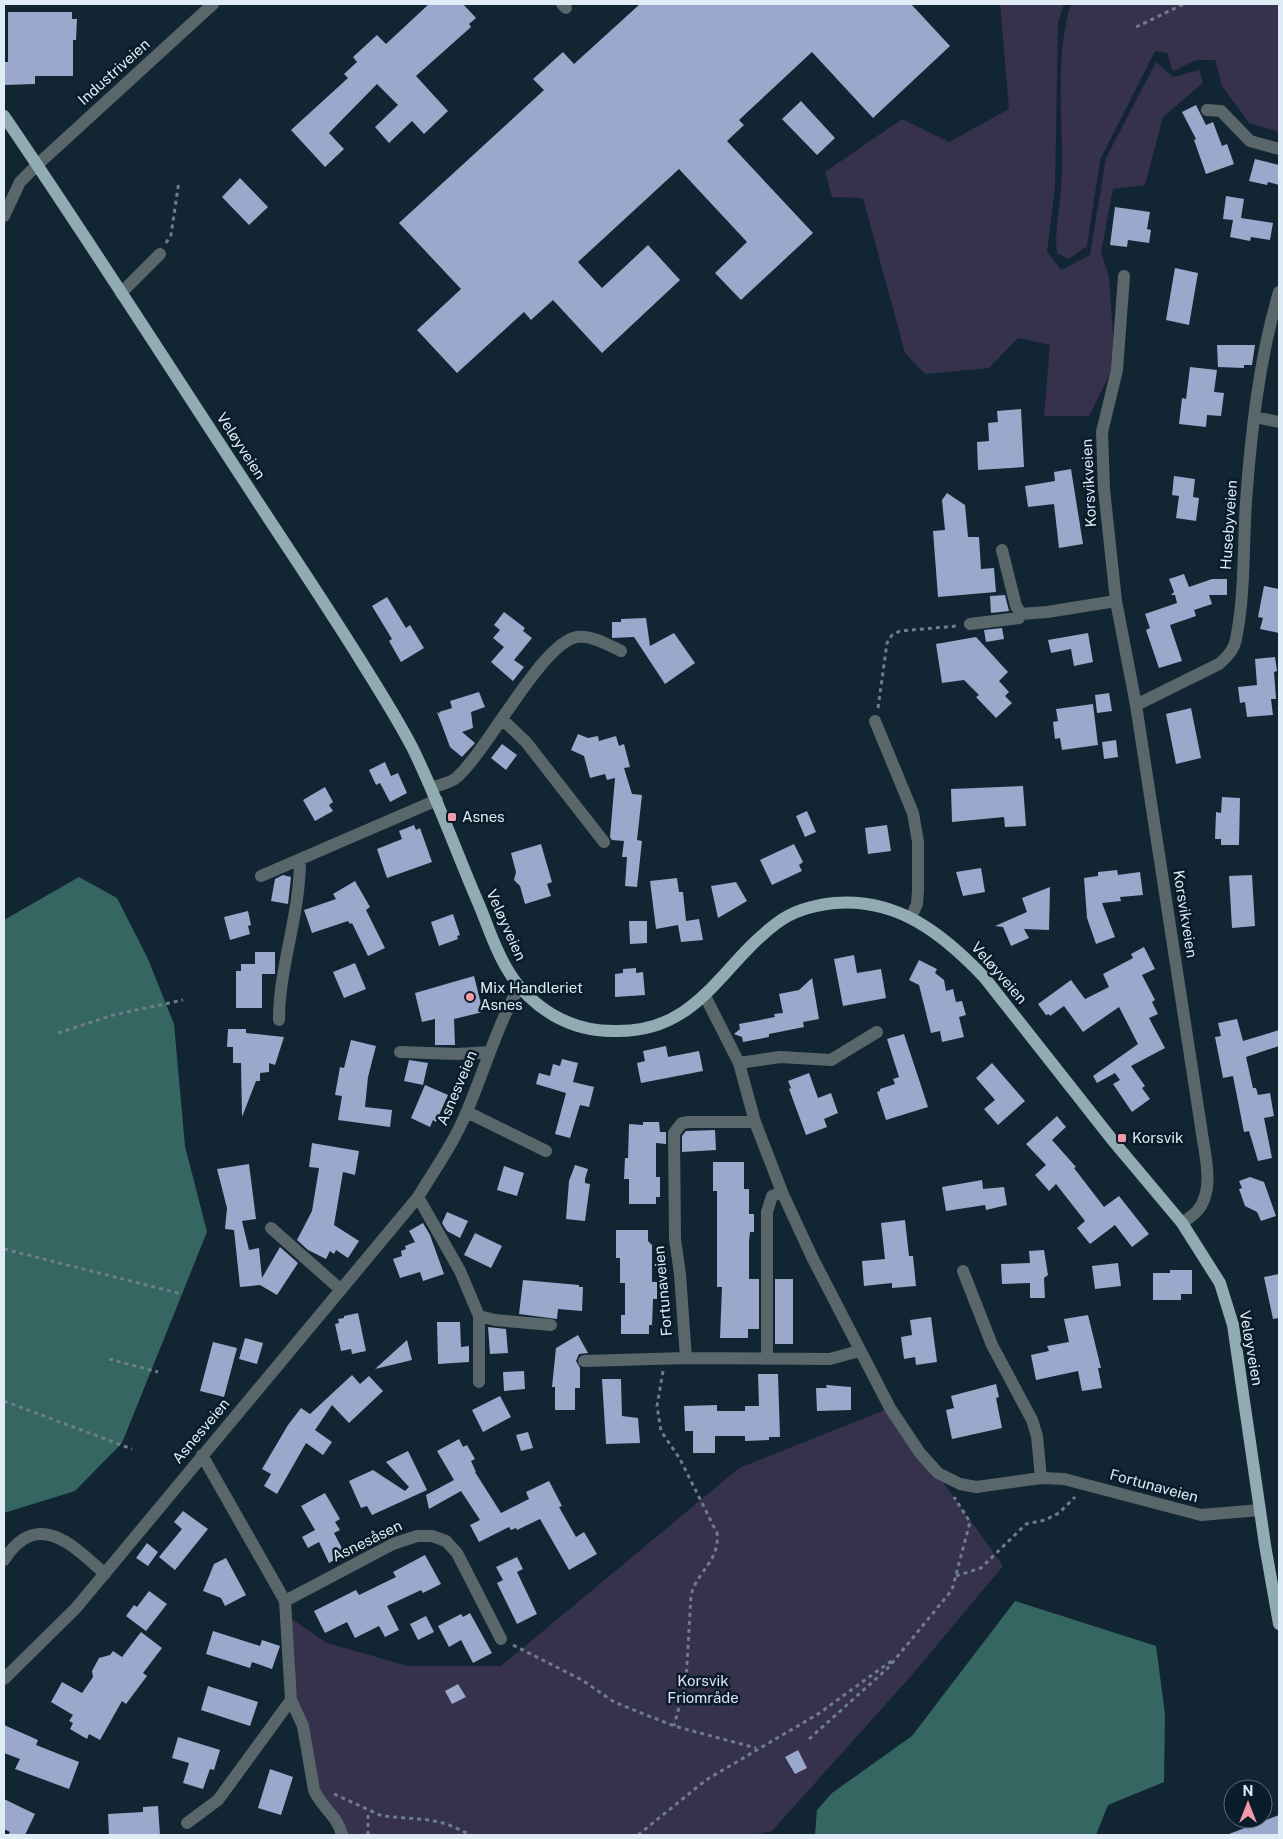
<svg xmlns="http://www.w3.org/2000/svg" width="1283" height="1839" font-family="'Public Sans',sans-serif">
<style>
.green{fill:#36314c}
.water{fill:#356661}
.building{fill:#99a8cb}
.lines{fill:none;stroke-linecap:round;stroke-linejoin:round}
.path{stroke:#6d7d89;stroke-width:3;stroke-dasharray:4 4;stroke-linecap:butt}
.minor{stroke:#5a676a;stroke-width:12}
.major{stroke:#90abb2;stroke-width:12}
.poi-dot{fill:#f39aa8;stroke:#081c29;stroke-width:2}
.labels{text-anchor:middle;stroke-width:5;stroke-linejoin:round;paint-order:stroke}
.street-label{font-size:15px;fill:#dfebf5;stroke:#081c29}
.poi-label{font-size:15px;fill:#dfebf5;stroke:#081c29;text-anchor:start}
.park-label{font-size:15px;fill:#e4e0f9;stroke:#081c29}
</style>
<rect width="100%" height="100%" fill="#122533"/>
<path class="green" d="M1000 4H1064L1058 24 1055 186 1047 252 1061 270 1090 255 1106 158 1156 62 1173 77 1199 70 1203 83 1163 117 1145 185 1113 189 1101 252 1109 276 1115 364 1089 416H1044L1050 345 1018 338 989 368 925 374 905 353 863 198 832 197 825 172 902 119 949 142 1009 109Z
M1071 4H1279V132L1249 123 1222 86 1215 60H1196L1173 71 1167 53 1155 51 1100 160 1087 246 1069 259 1057 253C1054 232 1060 210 1061 188 1065 130 1053 59 1071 4Z
M890 1408 1003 1566 912 1675 772 1831 751 1835H339L317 1798 291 1700 286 1615 327 1643 408 1666H501L739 1468Z"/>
<path class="water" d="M79 877 117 898 148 959 174 1024 185 1146 207 1232 122 1443 75 1491 4 1513V920Z
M1015 1601 1156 1646 1165 1714 1164 1782 1108 1805 1096 1835H815L817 1810 832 1793 912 1736Z"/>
<path class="building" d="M429 4H463L476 18 469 24 471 27 416 76 448 111 424 134 412 121 389 143 375 127 398 105 377 84 329 133 344 149 325 167 291 130 348 78 344 74 357 62 353 57 377 35 386 44Z
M640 4H911L950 46 873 118 812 52 739 120 744 125 727 141 813 233 741 300 715 273 747 242 679 169 578 262 602 288 648 245 680 280 602 353 553 300 531 320 524 312 457 373 417 330 461 289 399 223 544 90 533 79 563 52 574 64Z
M8 12H72V19H77L76 40H73V76H35V84L4 85V62H8Z
M801 101 835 138 817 155 782 119Z
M1196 105 1206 125 1213 122 1222 146 1227 144 1234 164 1206 174 1194 140 1196 139 1182 112Z
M1255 159 1279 165V185L1268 182 1267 185 1249 181Z
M240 178 268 207 249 225 222 197Z
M1226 196 1244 199 1241 218 1273 223 1270 240 1251 237 1250 241 1230 237 1233 220 1223 219Z
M1115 207 1150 212 1147 229 1151 230 1149 243 1128 240 1127 247 1110 245Z
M1175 268 1198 273 1189 325 1166 320Z
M1217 345H1255L1252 365H1244V368L1218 367Z
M1190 367 1217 370 1214 392 1224 393 1221 416 1207 415 1206 427 1179 424 1182 398 1186 399Z
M1021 409 1024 467 978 470 977 442 989 441 988 423 998 422 997 411Z
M1071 469 1083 544 1059 548 1054 504 1028 507 1025 486 1055 481 1054 472Z
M1174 476 1195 479 1193 497 1199 498 1196 521 1176 518 1179 496 1172 495Z
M947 493 965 505 968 537H979L981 569 994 568 996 592 938 597 933 531 945 530 942 500Z
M1184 574 1189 587 1212 579H1227V595H1209L1212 604 1194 610 1196 616 1170 625 1182 661 1159 668 1146 630 1150 628 1145 614 1177 603 1175 595H1171L1174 592 1169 579Z
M1264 586 1279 589V633L1260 629 1263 618 1258 617Z
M1005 595 1009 611 991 613 990 596Z
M387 597 406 628 410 625 424 648 401 662 389 641 392 639 372 606Z
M504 612 525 628 523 631 532 638 514 660 524 667 513 681 491 662 504 647 493 638 500 630 494 625Z
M646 618 650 646 674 633 695 663 665 684 634 637 612 638V622H621V619Z
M1002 628 1004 639 986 642 984 630Z
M1088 633 1093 662 1074 666 1071 649 1051 653 1048 640Z
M976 637 1008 672 999 681 1009 692 1005 696 1012 703 996 718 976 697 979 695 964 680 942 683 936 644Z
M1275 657 1277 671 1274 672 1276 699H1271L1273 715 1247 717 1245 702 1240 703 1238 687 1257 685 1255 659Z
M479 692 485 707 471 712 473 728 462 732 475 743 462 757 450 747 437 712 440 714 439 712 452 708 450 701Z
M1109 693 1112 711 1097 713 1095 695Z
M1093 704 1098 745 1062 750 1060 738 1055 739 1053 722 1058 721 1056 709Z
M1191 708 1201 758 1176 764 1166 714Z
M578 734 588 738 598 736 599 741 616 736 619 746 624 744 630 767 624 768 632 794 642 795 637 840 642 841 637 887 625 886 627 857H622L624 841 612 840 610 837 615 778 607 780 605 774 590 778 584 756 571 750Z
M1116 740 1118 757 1104 759 1102 742Z
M502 744 517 755 506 770 491 758Z
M385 762 391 776 398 773 407 793 390 802 380 783 376 785 369 770Z
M1023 786 1026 826 1005 827 1004 817 952 822 951 789Z
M325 787 333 802 329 805 333 811 315 821 303 800Z
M1222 797 1240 798 1239 845H1221V839H1215L1216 812 1221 813Z
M807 811 816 832 805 837 796 816Z
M414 825 416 830 420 828 432 862 387 878 377 849 402 839 399 831Z
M887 825 891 851 868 854 865 828Z
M541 844 552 882 547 884 551 896 525 904 520 886 514 880 516 872 511 853Z
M794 844 803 862 799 865 802 871 772 885 760 860Z
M981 868 985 892 963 896 956 872Z
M1117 870 1118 875 1140 872 1143 895 1120 897 1121 901 1102 903 1115 937 1096 944 1087 918 1084 878 1098 876V872Z
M283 875 291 877 288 904 271 901 275 879Z
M1252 875 1255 926 1232 928 1229 876Z
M677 878 679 892H683L686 921 699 919 703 940 681 942 678 925 656 929 650 881Z
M355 881 370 907 366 910 385 948 368 956 352 923 350 924 348 921 312 933 304 910 336 899 333 894Z
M736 882 747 901 718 918 711 886Z
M1050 887 1049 930 1024 929 1029 938 1011 946 1003 927 995 926 1027 912 1022 898Z
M248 911 251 925 248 926 250 934 230 940 224 917Z
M453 914 460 935 457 936 458 939 439 946 431 922Z
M629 921H647V943L630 944Z
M1144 947 1155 969 1142 975 1155 1000 1152 1002 1158 1014 1149 1018 1165 1048 1131 1066 1145 1086 1142 1088 1150 1099 1132 1112 1113 1084 1120 1080 1115 1073 1097 1083 1093 1076 1138 1044 1119 1007 1083 1032 1064 1006 1050 1016 1049 1014 1046 1015 1038 1004 1071 980 1085 999 1109 987 1103 974 1133 958 1131 954Z
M255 952H275V974H262V1008H236V971H241V964H255Z
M854 955 857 973 881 969 886 998 843 1006 834 959Z
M919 960 937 969 935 973 944 980 946 991 953 989 956 1002 962 1001 966 1015 959 1017 964 1037 942 1042 940 1031 931 1033 919 985 909 980Z
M355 963 366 989 344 998 333 972Z
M636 968V973L643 972 645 995 615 997V974L623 973V969Z
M474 976 483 1012 454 1019 455 1045H435V1019L422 1022 415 993Z
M812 978 819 1019 803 1022 804 1027 769 1034V1037L743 1042 742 1037 734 1034 740 1029 739 1024 775 1017 774 1014 783 1013 779 994 799 990Z
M1237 1019 1243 1041 1279 1030V1046L1246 1057 1253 1088H1256L1258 1095 1270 1093 1274 1116 1264 1118 1272 1158 1258 1161 1249 1131 1244 1132 1233 1076 1223 1078 1215 1037 1221 1036 1218 1023Z
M228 1029H246V1033L284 1037 275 1065 269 1063V1072L260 1073V1081H256L242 1117 241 1063H233V1047H227Z
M904 1034 928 1107 886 1120 877 1092 880 1091V1089L895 1084 893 1079 899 1077 887 1039Z
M351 1040 376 1046 368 1077 365 1107 392 1110 390 1127 338 1120 342 1096 335 1095 340 1067 344 1068Z
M666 1046 668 1057 699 1051 703 1071 641 1083 637 1063 645 1061 643 1051Z
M562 1059 578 1063 573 1082 594 1087 589 1107 580 1105 570 1138 555 1134 566 1093 536 1084 539 1073 550 1076 553 1064 560 1066Z
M409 1060 428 1063 423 1085 404 1081Z
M992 1063 1025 1101 998 1125 984 1109 995 1100 976 1078Z
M809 1073 818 1098 831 1093 838 1113 824 1119 827 1127 806 1135 789 1089 791 1088 788 1081Z
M425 1085 448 1095 436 1122 433 1120 430 1127 411 1118Z
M1057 1116 1066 1127 1052 1140 1076 1167 1074 1168 1104 1207 1119 1196 1149 1234 1132 1247 1115 1225 1090 1244 1077 1228 1085 1221 1056 1184 1049 1191 1035 1175 1046 1165 1026 1144Z
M643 1122H659L660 1132H666V1144L656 1143V1177H660V1197H656V1204H629V1179H624L625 1158H628L629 1124 643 1125Z
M715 1130 716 1150 682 1152V1136L686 1131Z
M312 1143 359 1151 355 1175 343 1172 334 1225 359 1241 348 1258 336 1250 334 1254 330 1251 326 1259 308 1250 297 1240 312 1211 319 1168 309 1167Z
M713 1162H744V1189H749V1214H754V1232H750L749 1242V1279H759V1329H748V1338H720L722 1287H717V1191H713Z
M249 1164 256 1219 242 1221 249 1250 259 1248 262 1278 280 1247 298 1263 277 1295 260 1285 240 1287 234 1230 225 1229 227 1208 217 1169Z
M575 1165 588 1169 585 1179V1183L590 1184 585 1221 566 1219 569 1181Z
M504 1166 524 1173 517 1196 497 1190Z
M1250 1177 1264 1182 1276 1216 1261 1221 1257 1212 1245 1206 1239 1189 1242 1188 1239 1181Z
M982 1180 983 1189 1004 1187 1007 1205 986 1210 985 1205 946 1211 942 1187Z
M447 1212 468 1221 460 1238 447 1231 442 1223Z
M905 1220 909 1256H913L916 1286 892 1288V1283L864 1286 862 1261 885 1259 881 1223Z
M423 1223 430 1235 444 1274 423 1281 420 1272 400 1278 393 1259 402 1256 401 1251 406 1249 405 1246 415 1242 409 1231Z
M616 1230H648V1241L652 1245V1282H657V1299H653L652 1325H649V1334H621V1315H625V1283H620V1258H616Z
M475 1233 502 1246 491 1268 464 1255Z
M1044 1250 1048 1275 1044 1278 1045 1298H1030V1283L1002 1284 1001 1264 1030 1263 1029 1251Z
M1118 1263 1121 1286 1095 1289 1092 1266Z
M1170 1270H1192V1294H1181V1300H1153V1273H1170Z
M1279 1274V1318L1273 1319 1264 1277Z
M775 1279H793V1344H775Z
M523 1280 579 1285V1287H583L582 1311 558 1309 557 1319 519 1314Z
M358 1313 366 1351 352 1354 351 1349 341 1351 335 1324 339 1323 338 1319 344 1318V1316Z
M1088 1315 1101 1368H1098L1102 1388 1082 1391 1078 1371 1036 1380 1031 1355 1049 1351 1047 1346 1069 1342 1064 1319Z
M931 1317 937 1362 916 1365 915 1357 904 1359 901 1337 912 1335 910 1320Z
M437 1322H460L461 1347 469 1346V1362L438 1364Z
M488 1327 506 1329 508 1353 490 1354Z
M578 1335 588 1353 579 1354 576 1361 580 1368V1388H575V1410H555V1387H552L556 1348Z
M245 1338 263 1343 257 1364 239 1359Z
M407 1340 412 1360 375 1369Z
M213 1342 237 1348 224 1397 200 1391Z
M524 1371 525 1389 504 1391 503 1372Z
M758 1374H778L780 1437H769V1440L745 1441V1436H715V1453H693V1431H685L684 1406 717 1405V1411H745V1406H759Z
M352 1375 360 1384 369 1376 383 1391 349 1423 332 1405 315 1430 332 1442 323 1455 306 1443 277 1494 264 1486 271 1474 262 1469 288 1425 301 1408 310 1414Z
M602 1379H621L622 1416 638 1418 640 1443 606 1444Z
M996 1384 999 1397 996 1398 1002 1428 952 1439 946 1410 954 1408 951 1396Z
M826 1385 851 1387V1410L817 1411 816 1388H827Z
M500 1396 511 1417 483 1432 472 1410Z
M528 1432 533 1448 521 1451 516 1435Z
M459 1439 463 1447 467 1445 475 1459 471 1461 476 1472H475L501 1513 529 1499 526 1492 549 1481 562 1506 559 1507 576 1537 584 1532 597 1554 569 1570 540 1519 517 1530 516 1528 511 1530 509 1527 479 1542 470 1525 480 1520 461 1491 429 1509 426 1495 454 1480 437 1451Z
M408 1451 427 1490 372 1515 367 1506 361 1508 349 1481 373 1470 405 1491 409 1487 386 1462Z
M325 1493 340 1519 335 1522 340 1530 334 1533 345 1554 329 1563 319 1542 308 1548 302 1537 315 1530 301 1506Z
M183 1511 208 1529 175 1570 159 1557 182 1529 174 1522Z
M147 1543 158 1552 148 1566 136 1558Z
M425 1555 441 1584 423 1593 421 1590 387 1606 399 1630 385 1637 379 1626 355 1638 347 1622 325 1633 314 1611 356 1590 359 1595 396 1577 393 1572Z
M517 1557 523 1569 517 1572 537 1614 517 1624 497 1583 503 1580 496 1567Z
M226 1558 246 1595 225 1606 221 1598 203 1591 214 1564Z
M149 1591 167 1604 146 1631 126 1616 134 1605 137 1607Z
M470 1613 492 1653 473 1663 461 1640 449 1647 438 1626 461 1614 463 1617Z
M426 1616 434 1632 418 1640 410 1624Z
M213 1631 260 1646 262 1640 280 1646 272 1669 252 1662 250 1668 206 1654Z
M141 1632 162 1648 143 1673 147 1676 126 1704 122 1701 100 1740 89 1734 87 1739 70 1729 73 1723 69 1721 73 1715 51 1702 62 1682 82 1693 93 1677 92 1671 99 1658 110 1655 113 1651 122 1657Z
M458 1684 466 1697 452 1704 445 1691Z
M208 1686 258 1702 250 1726 201 1710Z
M4 1725 38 1740 36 1745 79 1762 69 1789 15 1769 20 1759 4 1753Z
M178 1737 220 1750 214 1770 210 1769 203 1789 183 1783 189 1763 172 1758Z
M798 1750 807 1768 795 1774 785 1757Z
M270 1769 293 1777 281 1815 258 1808Z
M4 1799 35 1814 25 1835H8L10 1832 4 1829Z
M158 1806 160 1835H109L108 1814 143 1812V1807Z
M1279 1815V1835H1229V1834Z"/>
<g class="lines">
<path class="path" d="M1136 27 1184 4
M166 243 171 235 179 181
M878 708 887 643 892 635 900 631 957 626
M58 1033 113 1015 183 1000
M4 1249 182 1294
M109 1359 158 1372
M663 1371 657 1406 661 1431 680 1459 717 1533C720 1561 698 1570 691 1595L686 1681 674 1726
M4 1401 132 1449
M956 1576 981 1568 1026 1524 1045 1520 1059 1513 1075 1497
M513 1645 582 1680 614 1702 674 1726 756 1748
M809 1739 888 1668 952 1590 970 1522 954 1497
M334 1794 382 1816 430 1820 447 1824 471 1835
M368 1835V1811
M638 1835 706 1780 818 1714 894 1659"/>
<path class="minor" d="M562 4 566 8
M1207 110 1221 111 1250 141 1279 149
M4 216 20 182 37 165 213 4
M1124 276 1117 370 1102 432 1104 489 1116 601 1136 705 1201 1127C1204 1152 1216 1190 1197 1211 1193 1216 1186 1220 1182 1223
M121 293 160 254
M1255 417 1279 422
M1002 550 1016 606 1021 614 1047 612 1116 601
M970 624 1019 618 1021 614
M1136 705 1219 664C1227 657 1234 650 1236 639 1245 595 1243 548 1246 502 1251 433 1259 359 1279 292
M502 719 526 742 604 842
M875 721 913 813 918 842V891L917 904 911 917
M431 788C439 785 450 783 456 778 487 752 542 642 577 637 592 635 608 645 621 651
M261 876 437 800
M705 996 739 1063 755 1122 782 1192 812 1257 890 1408 920 1453 938 1473 960 1484 976 1487 1041 1478 1064 1479 1201 1515 1260 1510
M279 1020C279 967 300 915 300 860
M400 1052 457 1054 490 1052
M739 1063 780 1057 831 1060 877 1032
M467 1112 546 1151
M418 1197 460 1271 479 1316V1382
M271 1228 340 1289
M963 1271 992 1345 1032 1420 1037 1436 1041 1478
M479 1316 495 1320 551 1325
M686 1358 680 1274 675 1239 674 1133 682 1123 689 1122H755
M767 1359V1212L772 1196 782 1192
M584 1361 686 1358 830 1359 859 1351
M4 1560C37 1508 73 1545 105 1574
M285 1601 393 1544 417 1536H432L446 1541 457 1553 501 1639
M4 1679 76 1608 418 1197C435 1169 455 1141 467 1111 485 1069 497 1026 519 987
M291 1700 303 1726 314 1790C321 1807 338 1816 342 1835
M187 1823 218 1800 291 1700 285 1601 202 1455"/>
<path class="major" d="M4 116C88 239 168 365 250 490 287 547 325 603 361 661 379 690 397 718 413 749 438 800 457 854 480 907 489 929 496 952 509 972 519 989 536 1005 553 1015 572 1026 592 1031 613 1031 698 1034 719 966 777 923 794 910 814 905 835 903 898 898 943 934 984 977L1114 1142 1182 1223 1220 1283 1233 1325 1265 1545 1279 1624"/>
</g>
<g class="poi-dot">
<rect x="447" y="812" width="10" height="10" rx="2.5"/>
<circle cx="470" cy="997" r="5"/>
<rect x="1117" y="1133" width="10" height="10" rx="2.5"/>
</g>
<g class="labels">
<g class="street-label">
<text transform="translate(114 72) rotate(-42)" y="5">Industriveien</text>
<text transform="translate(241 446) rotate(57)" y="5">Veløyveien</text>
<text transform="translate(1089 483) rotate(-93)" y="5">Korsvikveien</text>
<text transform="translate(1229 525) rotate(-86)" y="5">Husebyveien</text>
<text transform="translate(1185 914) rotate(81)" y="5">Korsvikveien</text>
<text transform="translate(506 925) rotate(66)" y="5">Veløyveien</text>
<text transform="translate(999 973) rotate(49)" y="5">Veløyveien</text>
<text transform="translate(457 1088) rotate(-67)" y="5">Asnesveien</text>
<text transform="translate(663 1291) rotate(-95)" y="5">Fortunaveien</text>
<text transform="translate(1251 1348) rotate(80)" y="5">Veløyveien</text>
<text transform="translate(201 1431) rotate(-50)" y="5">Asnesveien</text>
<text transform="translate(1154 1486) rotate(15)" y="5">Fortunaveien</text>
<text transform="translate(367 1541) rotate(-26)" y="5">Asnesåsen</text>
</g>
<g class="poi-label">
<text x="462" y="822">Asnes</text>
<text x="480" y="993">Mix Handleriet<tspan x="480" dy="17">Asnes</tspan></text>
<text x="1132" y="1143">Korsvik</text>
</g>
<g class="park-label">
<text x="703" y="1686">Korsvik<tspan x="703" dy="17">Friområde</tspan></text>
</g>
</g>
<rect width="1283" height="1839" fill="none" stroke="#dfebf5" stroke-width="10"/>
<g transform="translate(1248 1804)"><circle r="24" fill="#081c29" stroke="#5e6f7b"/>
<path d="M0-4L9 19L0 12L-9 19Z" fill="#f39aa8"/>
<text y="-8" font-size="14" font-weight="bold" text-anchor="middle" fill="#dfebf5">N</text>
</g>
</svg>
